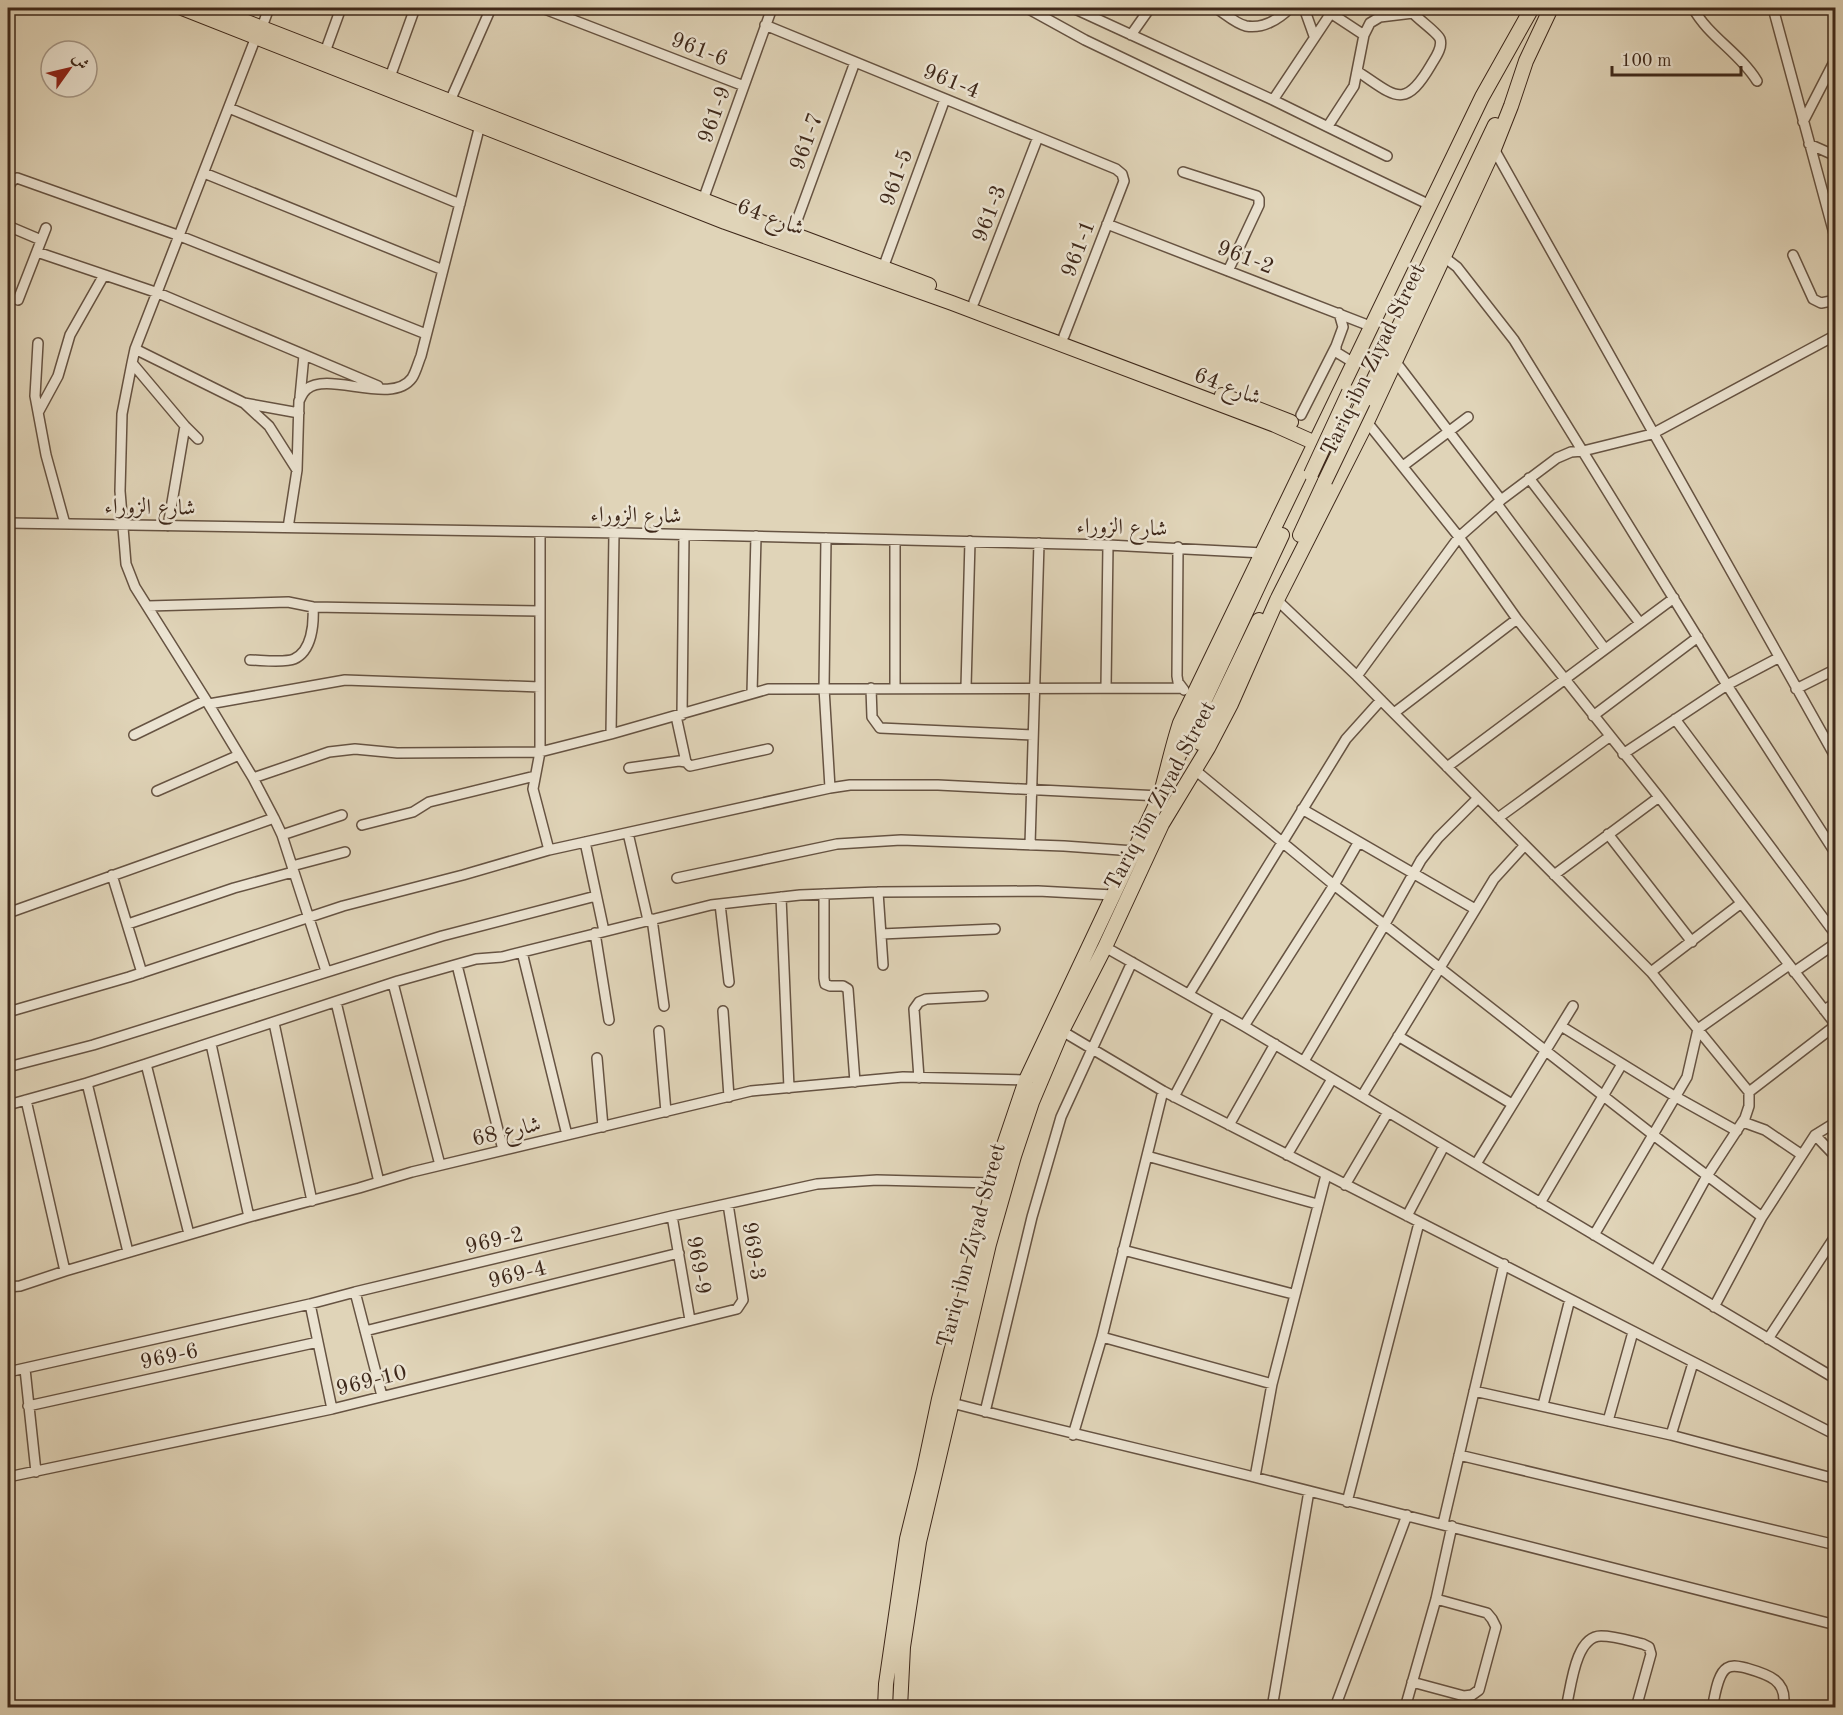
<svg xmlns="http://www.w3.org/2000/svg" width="1843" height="1715" font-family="'Old Standard TT',Amiri,serif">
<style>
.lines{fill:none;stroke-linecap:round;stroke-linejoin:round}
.street-casing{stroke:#665342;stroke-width:12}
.primary-casing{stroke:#3e281a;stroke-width:16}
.street{stroke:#ebe3d1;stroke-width:9}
.primary{stroke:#e0d4b8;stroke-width:14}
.primary-bridge-casing{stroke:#3e281a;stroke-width:16;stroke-linecap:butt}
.primary-bridge{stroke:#e0d4b8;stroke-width:14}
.labels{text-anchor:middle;stroke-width:5;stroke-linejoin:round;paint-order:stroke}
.street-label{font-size:22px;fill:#3e281a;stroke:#ebe3d1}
</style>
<rect width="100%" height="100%" fill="#e0d4b8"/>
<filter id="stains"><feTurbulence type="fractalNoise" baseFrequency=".00333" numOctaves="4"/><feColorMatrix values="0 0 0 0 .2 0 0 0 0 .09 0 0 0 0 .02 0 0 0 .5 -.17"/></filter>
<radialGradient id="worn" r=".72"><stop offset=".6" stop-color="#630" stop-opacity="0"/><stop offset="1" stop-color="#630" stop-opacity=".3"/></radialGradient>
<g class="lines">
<g class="street-casing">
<path id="street" d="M542 8 744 86
M1027 8 1085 40 1430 205
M1073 8 1273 100 1387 156
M1216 8C1224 13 1236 24 1246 26 1263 29 1279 19 1290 8
M1304 8 1314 36
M1323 8 1364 35
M1693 8C1708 36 1740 53 1757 81
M1773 8 1836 241
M765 25 1116 169 1122 174 1124 181 1064 336
M262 27 269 8
M1131 35 1150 8
M256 37 135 349 132 363 122 414 120 491 126 564 135 587 206 700 253 778 274 818 282 835 326 971
M325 52 341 8
M1357 71C1395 96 1404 111 1431 65 1435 58 1443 48 1440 39 1438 33 1419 20 1413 13
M390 77 415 8
M1273 100 1331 13
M450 101 491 8
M229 108 460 204
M1803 122 1836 58
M1328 126 1354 86 1364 35 1370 23 1380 17 1413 13 1417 8
M1809 144 1836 156
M1494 149 1836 758
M1183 172 1257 196 1259 199V205L1228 271
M204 173 443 270
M8 188 12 181 17 178 180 236 426 334
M703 200 772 8
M1107 224 1370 326
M8 226 41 240
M792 234 855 62
M37 252 158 293 378 386
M1793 255 1813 299 1821 303 1836 300
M1444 257 1457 267 1514 340 1727 685 1836 854
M883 268 945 99
M18 300 46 228
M974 302 1038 137
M38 343 35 396 46 455 65 524
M1336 346V352L1354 363
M135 349 244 403 269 426 297 470
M1395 361 1501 500
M132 363 185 426 198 439
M300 397 304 355
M244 403 299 413
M39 411 58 376 70 335 104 275
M1301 415 1336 346 1343 327 1339 313
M1367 422 1459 537 1517 619 1659 797 1836 1025
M1403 466 1468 417
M1529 478 1640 623
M1497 504 1605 649
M8 523 623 533 1108 545 1263 553
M168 526 185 426
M288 528 297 470 299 401C301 397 303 392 307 389 328 371 392 406 412 378 416 372 418 363 421 356L480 125
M540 532V752L533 789 549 850
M826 538 824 688 830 788
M1178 547 1177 676 1178 682 1184 690
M1277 600 1357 676 1651 972 1749 1092V1106L1745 1118 1707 1176 1655 1271
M148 606 288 602 313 607 540 611
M250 660C260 660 285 663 294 659 312 651 314 624 313 607
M1357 676 1459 537 1501 500 1557 458 1571 452 1583 451 1652 434 1836 335
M966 687 970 541
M1106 687 1108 545
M871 688 872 717 880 728 1033 735
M895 688V540
M1796 689 1836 669
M752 693 756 536
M209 704 345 680 540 687
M1394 713 1517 619
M682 715 684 535
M676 716 686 762
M1593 716 1698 637
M1675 719 1836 935
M611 734 614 533
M134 735 206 700
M1623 754 1727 685 1778 658
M1447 767 1674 598
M629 768 679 761 686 762 690 766 768 749
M1195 770 1334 885 1652 1134 1762 1217
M253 778 329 752 355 749 397 753 540 752 611 734 768 689 1182 688
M157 791 239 755
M1302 809 1475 909
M1498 818 1609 737
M362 825 413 812 429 802 535 776
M628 833 648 920
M1608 834 1692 942
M282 835 342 815
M585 842 604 931
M1030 845 1039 543
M292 866 345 852
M112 875 142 973
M1554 875 1659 797
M677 878 837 844 901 840 1064 846 1134 851
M878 892 883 965
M824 894V978L825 984 830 986H843L848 989 855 1082
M781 897 789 1088
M720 904 729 982
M8 913 274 818
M652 919 664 1006
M128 924 234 888 293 872
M595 933 609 1020
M881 934 995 929
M1105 947 1244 1026 1836 1379
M522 952 567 1135
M457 965 503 1150
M1651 972 1740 904
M1794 972 1836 943
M393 983 440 1165
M1189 994 1346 739 1381 700
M336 1002 379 1182
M1824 1010 1836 1003
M723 1011 729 1097
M8 1012 129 977 343 906 463 875 549 850 830 788 850 785H938L1160 796
M274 1023 312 1201
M1244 1026 1334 885 1358 843
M1561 1026 1676 1097 1737 1131
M659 1031 666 1112
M1062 1031 1163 1091 1836 1435
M1398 1036 1512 1104
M211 1044 249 1217
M597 1058 603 1127
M1304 1061 1385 924 1421 860 1438 838 1478 798
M8 1067 93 1045 442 936 596 896
M919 1078 914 1009 919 1002 926 999 983 996
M1749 1092 1836 1025
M1362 1096 1494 879 1525 845
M1174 1097 1219 1012
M26 1100 65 1271
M8 1105 87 1083
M1743 1122 1765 1130 1802 1155
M1229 1125 1275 1044
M1815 1135 1836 1157
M1287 1155 1332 1079
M1147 1156 1317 1204
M1476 1164 1573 1006
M1345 1185 1388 1112
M1540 1203 1622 1064
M672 1216 690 1320
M1407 1216 1444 1146
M189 1234 146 1064 398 981 476 959 502 957 711 905 800 895 878 892 1038 891 1113 895
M1594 1235 1687 1077 1698 1029 1789 965
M1123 1250 1293 1294
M128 1252 87 1083 146 1064
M8 1287 20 1286 65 1271 249 1217 359 1188 412 1172 751 1091 903 1077 1026 1080
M355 1292 382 1396
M310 1304 332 1409
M1714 1307 1762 1217 1815 1135 1836 1122
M365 1331 679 1253
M1102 1337 1272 1384
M1768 1339 1836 1235
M25 1369 36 1472
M8 1372 310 1304 355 1292 672 1216 817 1184 877 1180 993 1183
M1474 1391 1671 1435 1836 1479
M952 1403C1052 1429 1153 1452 1254 1477 1448 1525 1642 1576 1836 1625
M1543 1405 1570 1299
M28 1406 318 1342
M985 1412 1032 1217 1061 1117 1132 962
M1608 1421 1633 1332
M1073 1435 1102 1337 1163 1091
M1671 1435 1693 1363
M1459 1455 1836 1545
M8 1477 332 1409 737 1309 743 1300 728 1204
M1255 1477 1272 1384 1326 1175
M1347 1502 1419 1223
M1443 1524 1504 1264
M1412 1682 1464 1696 1472 1695 1479 1690 1496 1627 1492 1619 1487 1613 1436 1599
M1337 1702 1407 1515
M1272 1708 1309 1491
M1405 1708 1436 1599 1452 1526
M1566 1708C1571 1688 1575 1636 1601 1636 1615 1636 1630 1641 1643 1644L1649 1647 1651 1654 1636 1708
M1712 1708C1715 1697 1717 1674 1727 1668 1733 1664 1740 1667 1746 1668 1767 1674 1789 1680 1783 1708"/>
</g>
<g class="primary-casing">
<path id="primary" d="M182 8 725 222 952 303 1275 425 1322 446
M211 8 729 210 929 285
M1222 395 1291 422
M1363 402 1495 125
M1300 535 1325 481
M1200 743 1259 620
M1173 768 1282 535
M885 1708 886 1684 907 1539 924 1470 939 1399 1003 1148 1026 1080 1160 796C1167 772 1172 747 1180 723L1482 97 1532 8
M900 1708 903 1647 919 1542 989 1244 1014 1156 1032 1102 1062 1031 1105 947 1162 824 1208 748 1231 704 1277 600 1367 422 1494 149 1511 106 1526 61 1551 8"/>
</g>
<use href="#street" class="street"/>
<use href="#primary" class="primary"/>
<g class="primary-bridge-casing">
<path id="primary-bridge" d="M1311 474 1349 392
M1325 481 1363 402"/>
</g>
<use href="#primary-bridge" class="primary-bridge"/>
</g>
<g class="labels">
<g class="street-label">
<text transform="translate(700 48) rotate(21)" y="8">961-6</text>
<text transform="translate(952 80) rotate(22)" y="8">961-4</text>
<text transform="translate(713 114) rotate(-70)" y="8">961-9</text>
<text transform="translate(805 141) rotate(-70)" y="8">961-7</text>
<text transform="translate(895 177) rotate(-70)" y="8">961-5</text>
<text transform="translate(988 213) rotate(-69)" y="8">961-3</text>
<text transform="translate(771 216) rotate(20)" y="8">شارع 64</text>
<text transform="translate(1077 248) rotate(-69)" y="8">961-1</text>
<text transform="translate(1246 256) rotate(21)" y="8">961-2</text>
<text transform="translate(1372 359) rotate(-64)" y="8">Tariq ibn Ziyad Street</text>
<text transform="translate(1228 385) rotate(21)" y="8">شارع 64</text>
<text transform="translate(150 506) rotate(1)" y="8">شارع الزوراء</text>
<text transform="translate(636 514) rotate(1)" y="8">شارع الزوراء</text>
<text transform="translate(1122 526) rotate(2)" y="8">شارع الزوراء</text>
<text transform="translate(1159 795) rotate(-62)" y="8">Tariq ibn Ziyad Street</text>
<text transform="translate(506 1130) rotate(-13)" y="8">شارع 68</text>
<text transform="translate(494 1239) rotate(-13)" y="8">969-2</text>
<text transform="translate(970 1245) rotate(-75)" y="8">Tariq ibn Ziyad Street</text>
<text transform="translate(755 1251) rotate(81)" y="8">969-3</text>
<text transform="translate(700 1265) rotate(80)" y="8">969-9</text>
<text transform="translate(517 1273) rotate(-14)" y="8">969-4</text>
<text transform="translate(169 1355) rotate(-12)" y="8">969-6</text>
<text transform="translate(371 1379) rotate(-14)" y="8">969-10</text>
</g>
</g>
<rect width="1843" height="1715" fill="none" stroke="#e0d4b8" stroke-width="30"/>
<rect x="9" y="9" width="1825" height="1697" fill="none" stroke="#3e281a" stroke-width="3"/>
<rect x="15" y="15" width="1813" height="1685" fill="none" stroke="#3e281a" stroke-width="1.5"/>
<g transform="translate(69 69) rotate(56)"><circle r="28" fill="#ebe3d1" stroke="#a69888" stroke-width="1.5"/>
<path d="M0-4.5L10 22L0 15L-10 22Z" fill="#8f2418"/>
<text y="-9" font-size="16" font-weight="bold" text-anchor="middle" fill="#3e281a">ش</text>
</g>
<path d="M1612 66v9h129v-9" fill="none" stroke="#3e281a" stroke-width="3"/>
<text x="1621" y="66" font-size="18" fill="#3e281a" stroke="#ebe3d1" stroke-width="4.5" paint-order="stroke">100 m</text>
<rect width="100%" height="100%" filter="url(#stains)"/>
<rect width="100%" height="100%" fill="url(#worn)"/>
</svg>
